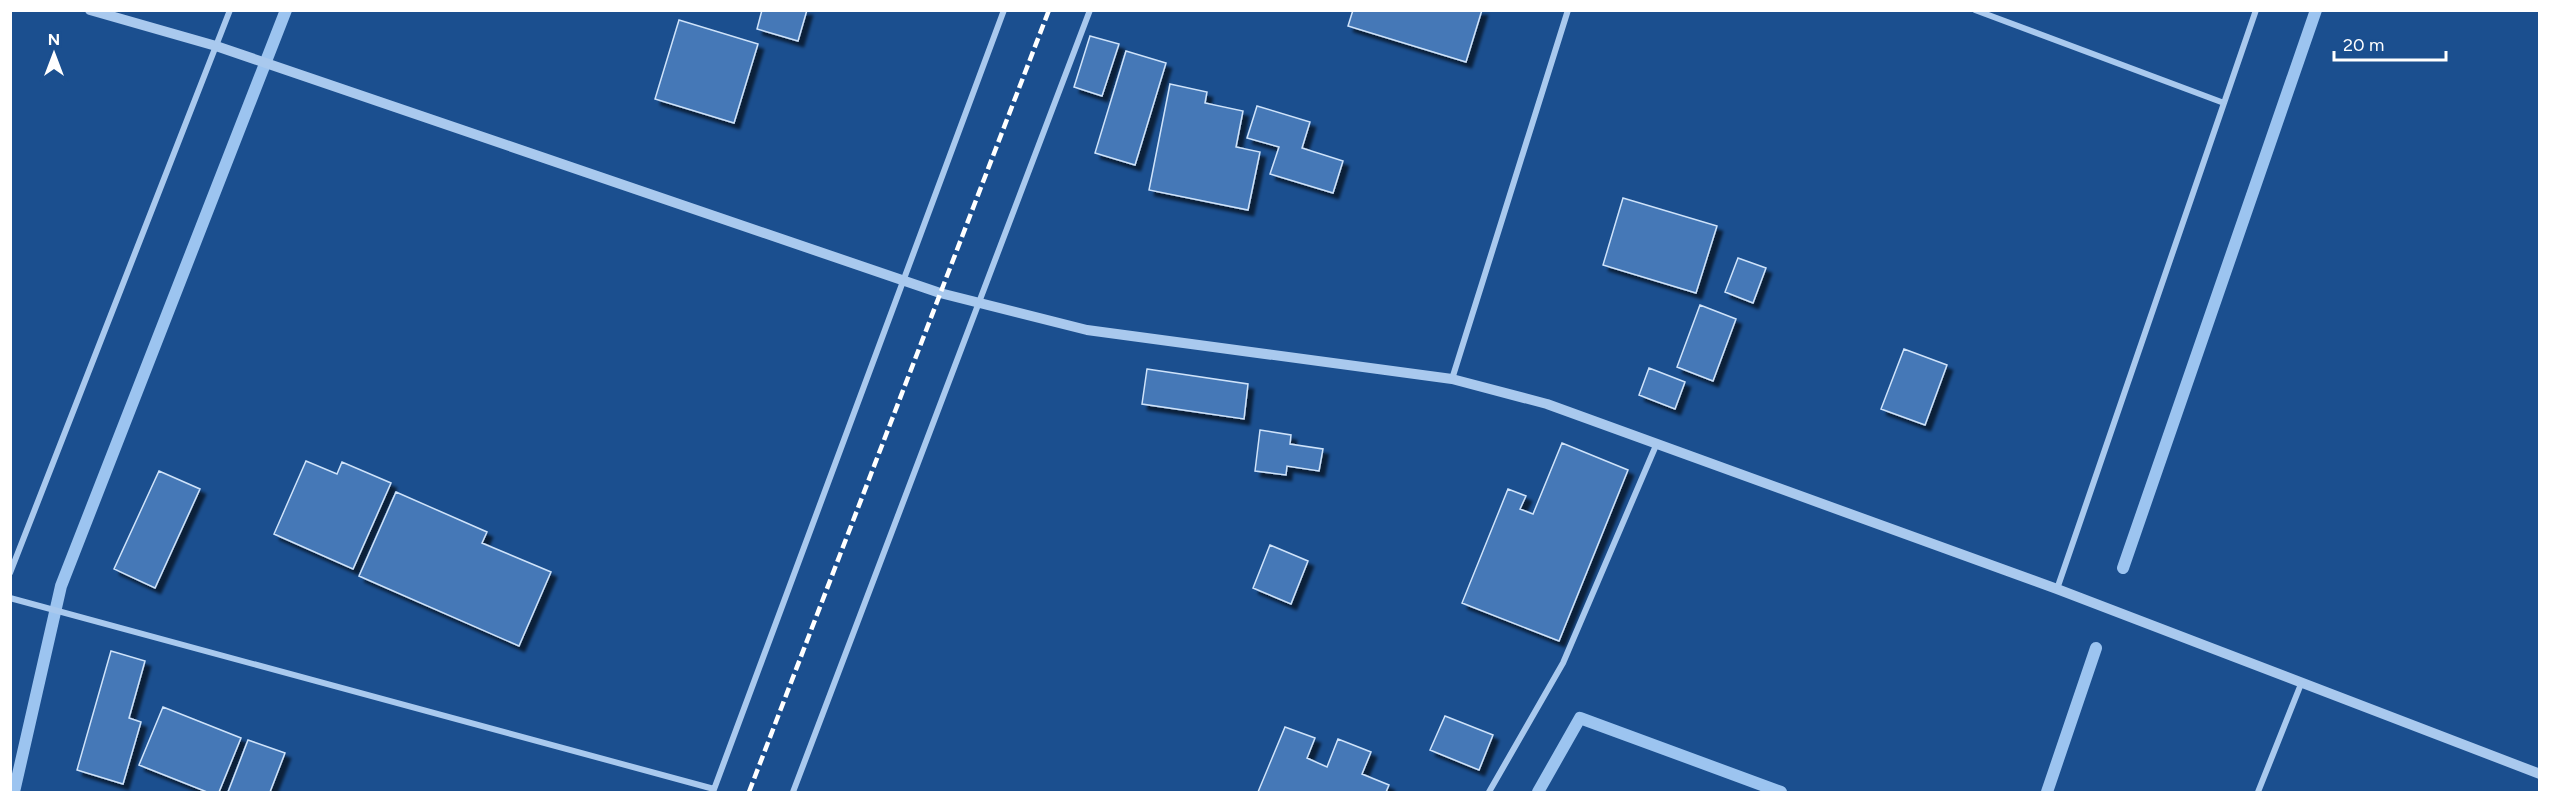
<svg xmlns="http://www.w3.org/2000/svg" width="2550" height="803" font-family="Figtree,sans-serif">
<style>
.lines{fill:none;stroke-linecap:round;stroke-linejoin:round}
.stream{stroke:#9cc4f0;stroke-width:12}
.building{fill:#4478b7;stroke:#cfe3fa;stroke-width:1.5;filter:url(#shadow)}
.minor{stroke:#a9c9ee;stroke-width:6}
.tertiary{stroke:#a9c9ee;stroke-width:10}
.rail{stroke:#fff;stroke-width:4.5;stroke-dasharray:10 4.5;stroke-linecap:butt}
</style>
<defs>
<filter id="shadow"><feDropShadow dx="5.5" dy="5.5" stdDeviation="1.5" flood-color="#0009"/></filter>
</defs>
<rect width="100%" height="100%" fill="#1b4f8f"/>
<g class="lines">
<path class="stream" d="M2123 568 2316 10
M14 792 61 586 286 10
M1538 792 1580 718 1781 792
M2047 792 2096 648"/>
</g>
<path class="building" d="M762 10H807L798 41 757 29Z
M1353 10H1482L1466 62 1348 26Z
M679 20 758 44 734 123 655 99Z
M1090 36 1119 44 1102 96 1074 87Z
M1126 51 1166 63 1135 165 1095 153Z
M1170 84 1207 92 1205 103 1243 111 1236 147 1260 152 1248 210 1149 190Z
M1257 106 1310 122 1302 148 1343 161 1333 193 1270 174 1279 147 1247 138Z
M1623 198 1717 226 1696 293 1603 265Z
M1738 258 1766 268 1753 303 1725 292Z
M1700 305 1736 319 1713 381 1677 367Z
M1904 349 1947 365 1925 425 1881 409Z
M1649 368 1685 382 1675 409 1639 395Z
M1147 369 1248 384 1244 419 1142 404Z
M1260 430 1291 435 1290 444 1323 449 1319 471 1287 466 1286 475 1255 471Z
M1562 443 1628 470 1559 641 1462 603 1508 489 1526 496 1520 509 1533 514Z
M306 461 337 474 342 462 391 483 353 569 274 534Z
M159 471 200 489 155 588 114 569Z
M396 492 487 532 482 543 551 572 519 646 359 576Z
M1270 545 1308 561 1291 604 1253 588Z
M111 651 145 661 129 718 141 722 123 784 77 770Z
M163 707 241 738 219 792H207L139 765Z
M1445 716 1493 735 1479 770 1430 750Z
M1285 727 1315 738 1307 758 1327 767 1338 739 1371 752 1362 774 1389 785 1386 792H1258Z
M248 740 285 753 270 792H228Z"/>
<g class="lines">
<path class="minor" d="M1975 10 2224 103
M1452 379 1568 10
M10 573 230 10
M2057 589 2256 10
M10 598 714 789
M713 792 1004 10
M793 792 1090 10
M1489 792 1563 663 1657 443
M2258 792 2301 684"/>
<path class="tertiary" d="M90 10 216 46 940 293 1087 330 1452 379 1547 404 2057 589 2540 774"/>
<path class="rail" d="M749 792 1049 10"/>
</g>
<rect width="2550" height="803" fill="none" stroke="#ffffff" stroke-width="24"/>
<g transform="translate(54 54)" stroke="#1b4f8f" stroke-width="4.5" paint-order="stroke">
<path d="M0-4.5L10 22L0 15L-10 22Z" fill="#ffffff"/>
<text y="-9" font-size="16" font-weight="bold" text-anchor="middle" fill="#ffffff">N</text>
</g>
<path d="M2334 51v9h112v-9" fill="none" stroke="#ffffff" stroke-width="3"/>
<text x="2343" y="51" font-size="18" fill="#ffffff" stroke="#1b4f8f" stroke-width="4.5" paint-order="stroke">20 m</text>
</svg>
